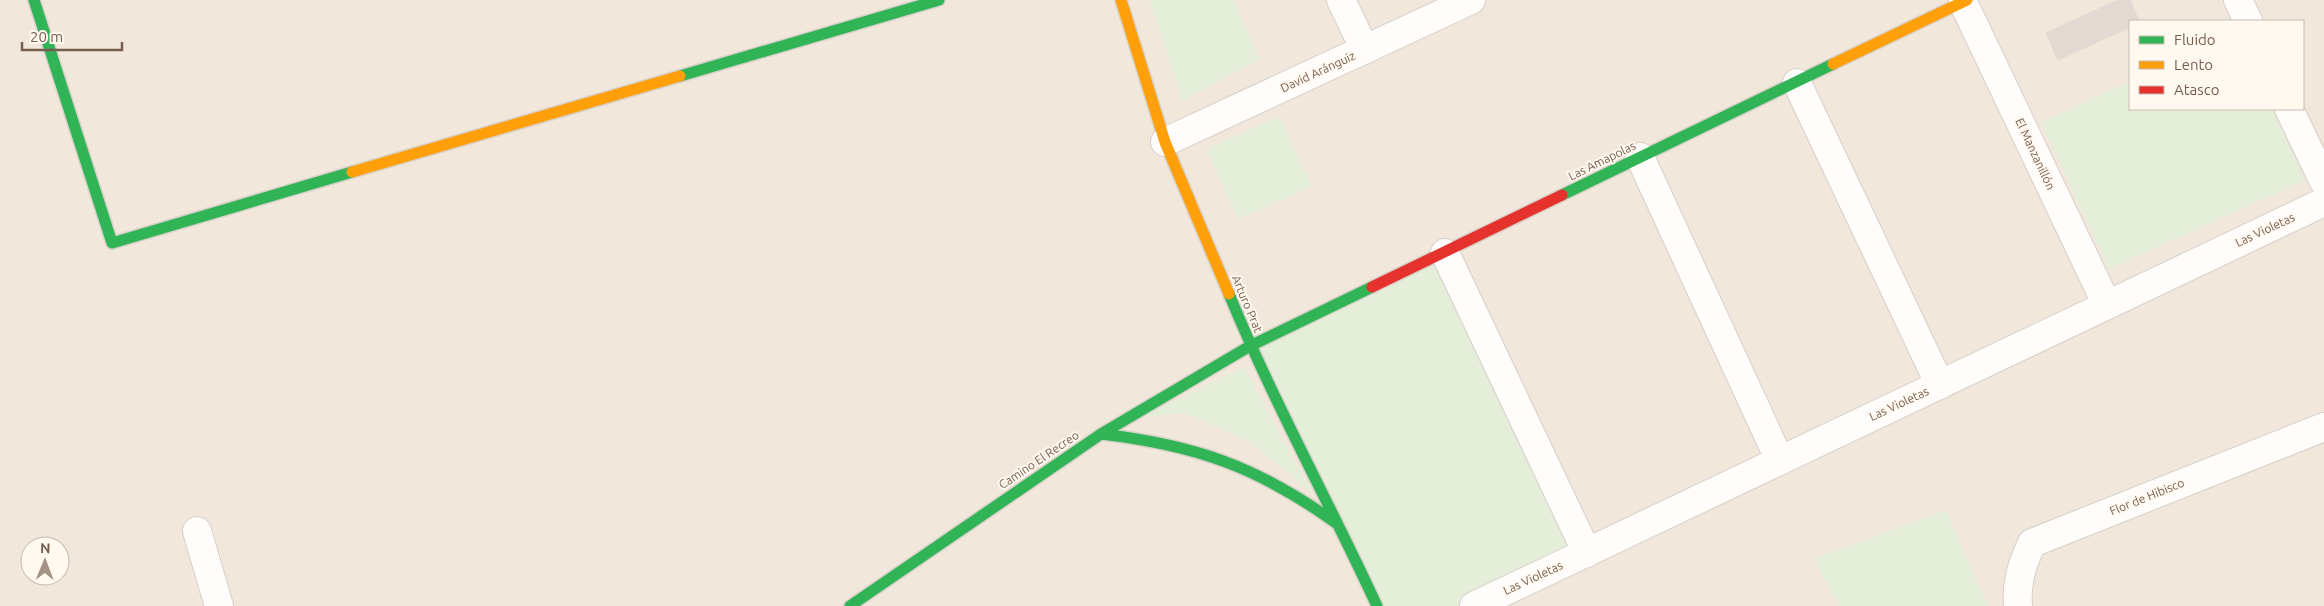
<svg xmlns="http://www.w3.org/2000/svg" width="2324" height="606" font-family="Ubuntu,sans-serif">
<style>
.residential{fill:#f1e7db;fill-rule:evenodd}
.green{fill:#e4eed8}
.building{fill:#e2dad2;stroke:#e1d8cf}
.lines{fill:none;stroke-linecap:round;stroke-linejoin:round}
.street-casing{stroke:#d6d0c8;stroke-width:30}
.fast-casing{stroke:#d8d1ca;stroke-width:14}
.slow-casing{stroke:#d8d1ca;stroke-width:14}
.jam-casing{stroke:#d8d1ca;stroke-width:14}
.street{stroke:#fefdfc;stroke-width:28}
.fast{stroke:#30b455;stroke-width:11}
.slow{stroke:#ff9f0a;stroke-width:11}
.jam{stroke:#e5322d;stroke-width:11}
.labels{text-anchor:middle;stroke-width:4;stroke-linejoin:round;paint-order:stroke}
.street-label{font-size:12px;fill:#775d4d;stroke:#fff9f0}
</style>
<rect width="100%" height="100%" fill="#f8f4ed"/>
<path class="residential" d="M0 0H2324V606H0ZM2130 21H2303V109H2130ZM30 546H60V576H30Z"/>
<path class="green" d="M1149 0H1234L1260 60 1182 100Z
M2130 81V109H2272L2305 180 2109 269 2041 122Z
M1279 116 1312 186 1238 219 1206 149Z
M1445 253 1587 553 1474 606H1376L1250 346Z
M1244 367 1312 493 1251 442 1185 413 1141 417Z
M1946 510 1988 606H1839L1814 559Z"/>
<path class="building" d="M2118 0H2130L2139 21H2130V27L2058 60 2046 33Z"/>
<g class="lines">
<g class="street-casing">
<path id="street" d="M1341 0 1365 50
M2238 0 2248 21
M1963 2 2107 305
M1797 83 1940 385
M2289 109 2324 182
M1165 142 1471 0
M1640 157 1780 461
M1445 253 1587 553
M197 531 219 606
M1474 606 2324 202
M2018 606C2016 583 2022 564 2032 543L2324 427"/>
</g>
<g class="fast-casing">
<path id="fast" d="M34 0 112 243 352 172
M680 76 939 0
M1562 195 1833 64
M1229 294C1273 401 1329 502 1377 606
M1101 434C1196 445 1258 467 1336 523
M850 606 1101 434 1250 346 1372 287"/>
</g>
<g class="slow-casing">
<path id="slow" d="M1121 0 1165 142 1229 294
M1833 64 1967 0
M352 172 680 76"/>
</g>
<g class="jam-casing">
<path id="jam" d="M1372 287 1562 195"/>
</g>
<use href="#street" class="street"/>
<use href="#fast" class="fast"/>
<use href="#slow" class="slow"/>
<use href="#jam" class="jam"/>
</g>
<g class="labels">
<g class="street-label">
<text transform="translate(1318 72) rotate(-25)" y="4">David Aránguiz</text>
<text transform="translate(2035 154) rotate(65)" y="4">El Manzanillón</text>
<text transform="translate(1602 161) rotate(-26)" y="4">Las Amapolas</text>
<text transform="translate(2265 230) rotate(-25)" y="4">Las Violetas</text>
<text transform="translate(1247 304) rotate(67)" y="4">Arturo Prat</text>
<text transform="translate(1899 404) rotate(-25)" y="4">Las Violetas</text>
<text transform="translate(1039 460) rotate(-34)" y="4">Camino El Recreo</text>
<text transform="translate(2147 497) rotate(-22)" y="4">Flor de Hibisco</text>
<text transform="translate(1533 578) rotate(-25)" y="4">Las Violetas</text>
</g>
</g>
<rect x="2129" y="20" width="175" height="90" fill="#fff9f0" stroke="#c9bbaf"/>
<rect x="2139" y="36" width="25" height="8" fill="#30b455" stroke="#c9bbaf"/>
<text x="2174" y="45" font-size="15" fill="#775d4d">Fluido</text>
<rect x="2139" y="61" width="25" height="8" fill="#ff9f0a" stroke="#c9bbaf"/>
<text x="2174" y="70" font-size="15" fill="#775d4d">Lento</text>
<rect x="2139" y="86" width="25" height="8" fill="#e5322d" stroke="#c9bbaf"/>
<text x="2174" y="95" font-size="15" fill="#775d4d">Atasco</text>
<g transform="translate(45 561) rotate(1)"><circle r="24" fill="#fff9f0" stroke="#c9bbaf"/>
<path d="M0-4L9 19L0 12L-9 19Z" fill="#a49285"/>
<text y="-8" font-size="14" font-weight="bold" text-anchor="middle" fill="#775d4d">N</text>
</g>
<path d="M22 42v8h100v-8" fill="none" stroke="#775d4d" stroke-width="2.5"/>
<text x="30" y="42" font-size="15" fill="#775d4d" stroke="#fff9f0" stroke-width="4" paint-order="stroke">20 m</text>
</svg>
